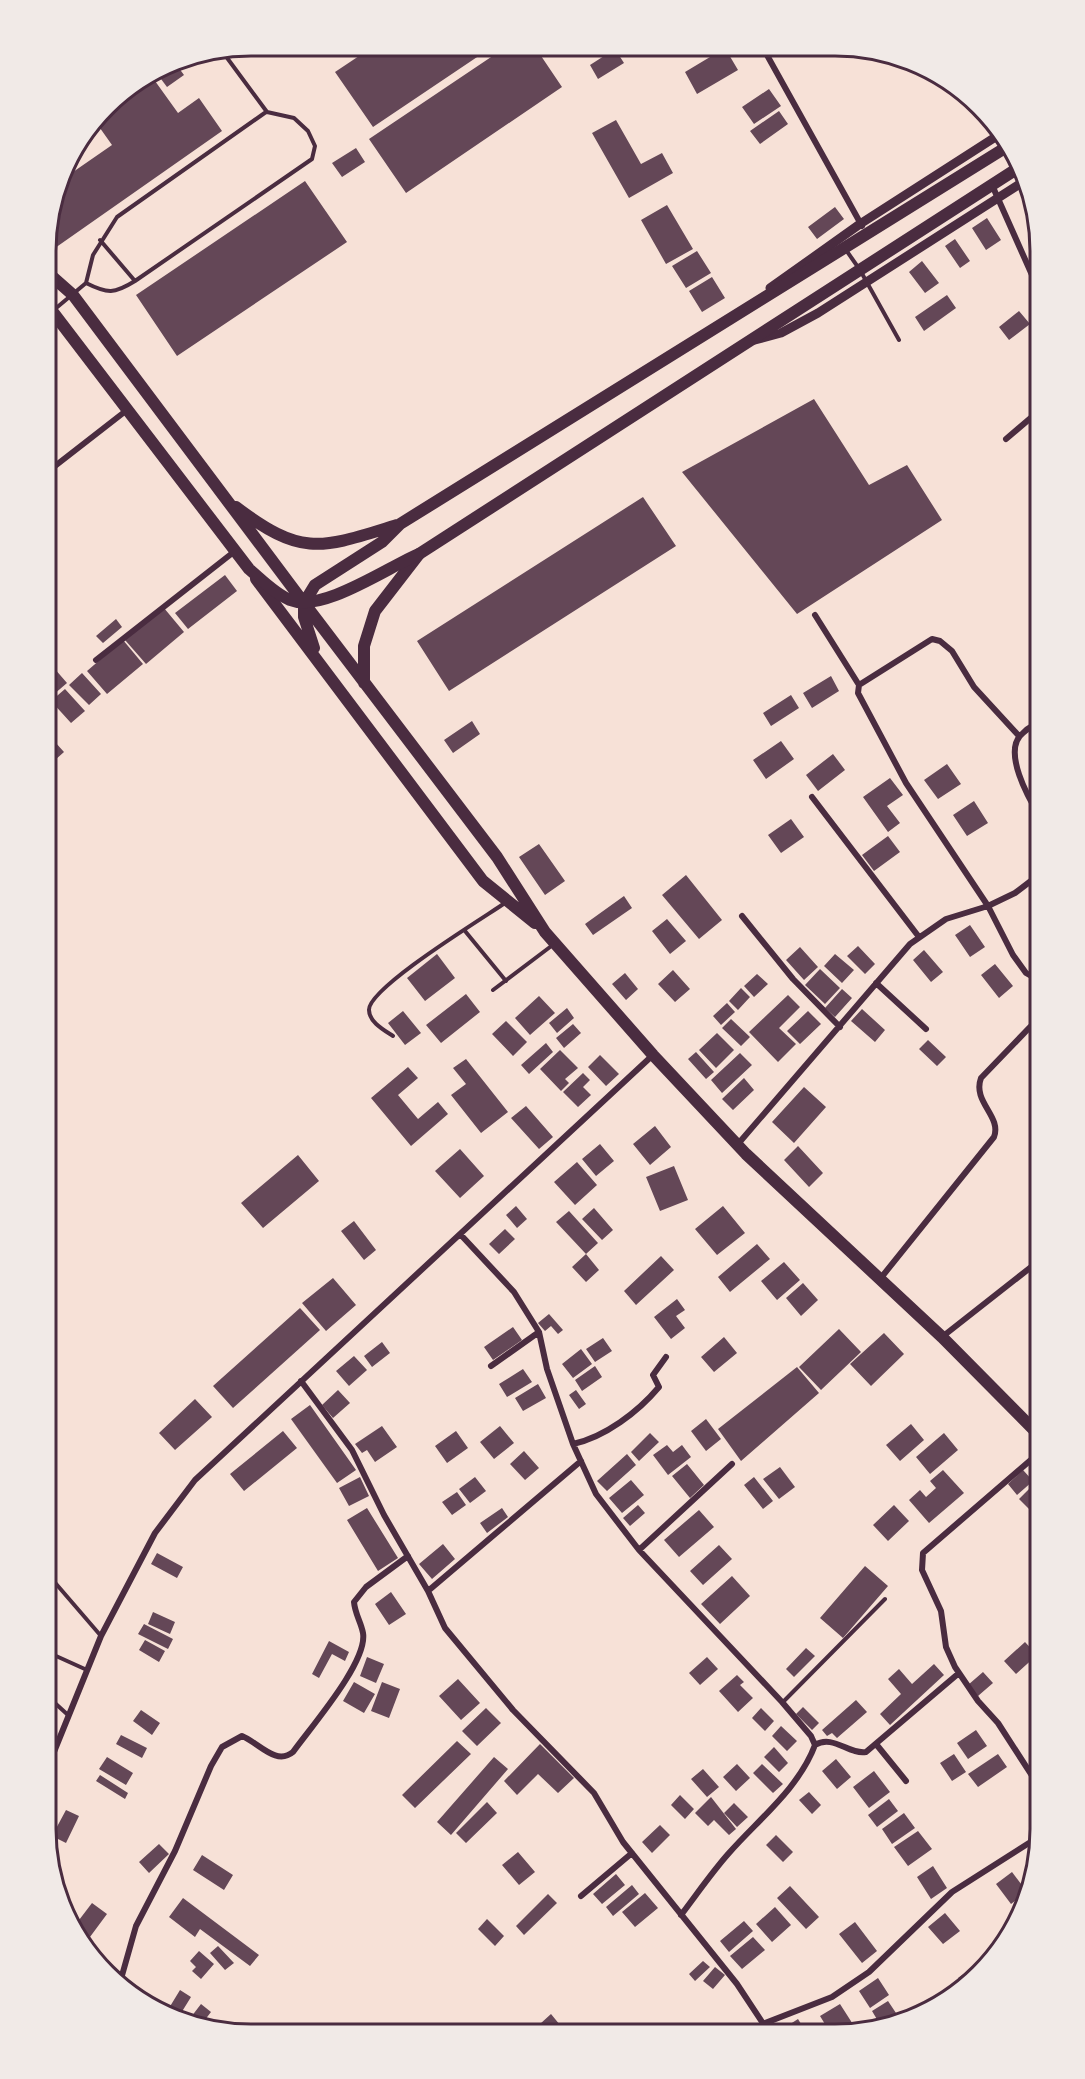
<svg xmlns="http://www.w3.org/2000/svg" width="1085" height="2079" font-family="'Archivo Narrow',sans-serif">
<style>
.building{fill:#644757}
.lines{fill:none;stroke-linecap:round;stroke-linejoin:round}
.service{stroke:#4a2c40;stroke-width:4}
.minor{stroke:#4a2c40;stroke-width:6}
.tertiary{stroke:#4a2c40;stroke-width:9}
.primary{stroke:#4a2c40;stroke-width:12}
.trunk{stroke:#4a2c40;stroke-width:12}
.rim{fill:none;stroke:#4a2c40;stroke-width:3}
</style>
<rect width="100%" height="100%" fill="#f7e1d7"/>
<path class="building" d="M374 46H410L492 47 373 127 335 72Z
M506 47H535L562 87 406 193 369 139Z
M725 48 738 70 697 94 685 72Z
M615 49 624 63 598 79 590 65Z
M173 60 184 75 167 87 155 71Z
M150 74 178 113 199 98 222 131 55 248 47 236V224L60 181 112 145 95 121 115 96Z
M769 89 781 106 754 124 742 107Z
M779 111 788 124 760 144 750 131Z
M616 120 641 164 662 153 673 173 629 198 592 133Z
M356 148 365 162 342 177 332 163Z
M305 181 347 242 177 356 136 295Z
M667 205 693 249 666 264 641 220Z
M835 207 844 219 817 239 808 227Z
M987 218 1001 240 986 250 972 228Z
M955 239 970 261 960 268 945 246Z
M697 251 711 273 686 288 672 266Z
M922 261 939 283 925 293 909 272Z
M712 277 725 298 702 312 689 291Z
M947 295 956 308 924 331 915 317Z
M1019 311 1030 324 1009 340 999 327Z
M814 399 869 485 907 465 942 520 797 614 682 472Z
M643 497 676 546 449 691 417 641Z
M225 575 237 591 188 629 175 613Z
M164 608 184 632 146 664 125 640Z
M116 619 122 627 103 643 96 636Z
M123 640 143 664 107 694 87 671Z
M54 668 67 683 53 695 46 687V675Z
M82 673 101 694 89 705 69 685Z
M831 676 839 691 812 708 803 693Z
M65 689 85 711 71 723 51 701Z
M791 695 799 708 771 726 763 713Z
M472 721 480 734 453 753 444 740Z
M46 732 64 752 46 768Z
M781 741 794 759 766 779 753 760Z
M833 754 845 770 818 791 806 775Z
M947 764 961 784 938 799 924 780Z
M890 778 903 795 887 806 900 823 888 832 863 797Z
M974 801 988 823 967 836 953 815Z
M791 819 804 837 781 853 768 835Z
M888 836 900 852 874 871 862 855Z
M539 844 565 881 545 895 519 857Z
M686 875 722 920 699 939 662 895Z
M624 896 632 908 593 935 585 924Z
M667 919 686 941 670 954 652 931Z
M970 925 985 947 970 957 955 935Z
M858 946 875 964 865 974 847 956Z
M800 947 818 967 804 980 786 960Z
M924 950 943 972 931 982 913 960Z
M437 954 455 978 425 1001 407 978Z
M835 954 854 970 842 983 824 966Z
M995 964 1013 986 999 998 981 975Z
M820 969 840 988 825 1004 805 985Z
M673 970 690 989 675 1002 658 984Z
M625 973 638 989 626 1000 612 984Z
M757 974 768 984 754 997 744 986Z
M741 988 750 997 738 1010 729 1001Z
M842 989 852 998 835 1017 825 1008Z
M466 994 480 1012 441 1043 426 1025Z
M788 995 800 1007 779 1028 796 1044 778 1062 749 1032Z
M539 996 555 1013 530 1035 515 1018Z
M727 1003 735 1012 721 1025 713 1016Z
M567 1008 574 1018 557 1033 549 1023Z
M862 1009 885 1030 875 1042 851 1021Z
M403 1011 421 1033 405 1045 388 1023Z
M808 1011 821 1024 800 1044 787 1031Z
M731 1019 750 1037 741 1046 722 1028Z
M506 1021 527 1042 513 1056 492 1034Z
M573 1024 581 1033 564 1048 556 1038Z
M717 1033 734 1050 716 1068 699 1050Z
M928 1040 946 1057 937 1066 919 1049Z
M546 1043 553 1052 529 1074 521 1065Z
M560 1050 578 1068 565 1079 569 1083 561 1091 540 1069Z
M696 1052 714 1072 706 1079 688 1059Z
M740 1053 752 1065 722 1093 711 1080Z
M600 1055 619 1074 606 1086 588 1067Z
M466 1059 508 1112 481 1133 451 1095 466 1084 453 1068Z
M408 1067 418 1078 398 1095 418 1119 438 1102 448 1114 411 1146 371 1098Z
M583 1073 590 1080 583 1087 591 1095 578 1107 563 1092Z
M744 1078 754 1090 733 1110 722 1099Z
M804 1087 826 1107 794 1143 772 1122Z
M526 1106 553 1137 539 1149 511 1118Z
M655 1126 671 1147 650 1165 633 1144Z
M600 1144 614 1161 596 1176 582 1159Z
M798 1146 823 1173 809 1187 784 1160Z
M460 1149 484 1176 460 1198 435 1171Z
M298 1155 319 1181 263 1228 241 1203Z
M577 1162 597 1185 575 1205 554 1182Z
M674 1166 688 1200 660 1211 646 1177Z
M516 1206 527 1219 517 1228 506 1215Z
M723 1206 745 1233 717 1255 695 1229Z
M594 1208 613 1230 602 1240 582 1219Z
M569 1211 598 1243 586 1254 556 1222Z
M354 1221 376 1250 364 1260 341 1231Z
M505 1229 515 1239 499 1254 489 1244Z
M757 1244 770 1259 730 1292 718 1277Z
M586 1254 599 1270 586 1282 572 1267Z
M661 1256 674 1270 636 1305 624 1291Z
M784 1262 800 1280 777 1300 761 1281Z
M333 1278 356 1305 326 1331 302 1303Z
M803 1283 818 1300 801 1316 786 1298Z
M677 1299 685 1310 676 1316 685 1328 671 1339 654 1317Z
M300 1308 320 1330 233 1408 213 1386Z
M549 1314 563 1330 558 1334 551 1326 545 1331 538 1323Z
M513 1327 522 1340 493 1360 484 1347Z
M839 1329 861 1352 821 1390 799 1367Z
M884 1333 904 1354 871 1386 850 1364Z
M724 1337 737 1353 714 1372 701 1357Z
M603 1338 612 1351 595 1362 586 1349Z
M382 1342 390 1353 372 1367 364 1356Z
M581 1349 592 1364 573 1378 562 1364Z
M354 1356 367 1370 349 1386 336 1371Z
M595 1366 602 1377 582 1391 575 1380Z
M797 1367 819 1393 741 1461 718 1429Z
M523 1369 532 1382 507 1397 499 1384Z
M538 1384 546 1398 523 1411 515 1398Z
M338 1390 350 1403 333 1418 322 1405Z
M576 1390 586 1404 579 1409 569 1395Z
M195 1399 212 1417 175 1450 159 1433Z
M310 1405 356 1470 337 1483 291 1419Z
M706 1419 721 1439 706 1451 691 1431Z
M911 1424 924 1440 900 1461 886 1445Z
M382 1426 397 1447 375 1462 367 1450 362 1453 355 1444Z
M500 1426 514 1443 494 1459 480 1442Z
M283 1431 297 1448 244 1491 230 1474Z
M456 1431 468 1448 447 1463 435 1446Z
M650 1433 659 1442 639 1461 631 1452Z
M944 1433 958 1450 930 1474 916 1457Z
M667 1445 673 1452 682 1445 691 1457 668 1475 653 1455Z
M524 1451 539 1468 525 1480 510 1464Z
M627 1454 636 1465 607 1491 597 1481Z
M687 1464 704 1485 690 1498 672 1476Z
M780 1467 795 1487 779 1499 763 1479Z
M943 1470 964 1493 929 1523 909 1500 920 1490 926 1497 936 1488 930 1481Z
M1023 1470 1033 1481 1017 1495 1008 1484Z
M360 1477 369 1496 349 1506 339 1488Z
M475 1477 486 1491 470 1503 459 1489Z
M754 1477 773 1501 763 1509 744 1485Z
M631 1480 644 1495 622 1513 609 1498Z
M1031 1487 1040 1496V1510L1035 1515 1019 1499Z
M457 1492 466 1505 452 1515 442 1502Z
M638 1505 645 1513 630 1526 623 1518Z
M894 1505 909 1521 888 1541 873 1525Z
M367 1508 398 1558 378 1571 347 1520Z
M502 1508 508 1517 487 1533 480 1523Z
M699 1510 714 1527 679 1557 664 1540Z
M443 1544 455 1559 432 1579 419 1564Z
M719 1545 732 1559 703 1585 690 1571Z
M157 1553 183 1567 177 1578 151 1564Z
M865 1566 888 1586 843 1638 820 1618Z
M732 1576 750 1596 720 1624 701 1604Z
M391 1592 406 1614 389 1625 375 1604Z
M153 1612 175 1622 170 1634 148 1624Z
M144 1624 173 1639 168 1649 138 1634Z
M1040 1630V1656L1030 1635Z
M145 1640 165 1651 159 1662 139 1650Z
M329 1641 349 1652 345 1661 332 1654 319 1678 312 1674Z
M1025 1642 1037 1655 1016 1674 1004 1661Z
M806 1648 815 1656 794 1677 786 1669Z
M367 1657 384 1664 376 1683 360 1676Z
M707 1657 718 1669 700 1685 689 1673Z
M934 1664 944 1675 890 1725 880 1714 901 1694 888 1679 899 1669 912 1684Z
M983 1672 993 1683 978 1696 968 1685Z
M737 1675 744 1682 740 1685 753 1698 738 1712 719 1691Z
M458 1679 480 1703 461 1720 439 1696Z
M354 1682 375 1694 364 1713 343 1701Z
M382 1682 400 1689 389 1718 371 1711Z
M856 1700 867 1712 837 1738 832 1733 827 1736 822 1730Z
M803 1707 819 1723 812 1730 796 1714Z
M486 1708 501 1723 477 1746 462 1731Z
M761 1708 774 1721 765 1731 752 1718Z
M141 1710 160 1723 152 1735 133 1721Z
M781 1726 797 1741 787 1751 772 1736Z
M976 1730 987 1746 968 1759 957 1743Z
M121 1735 147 1748 142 1758 116 1744Z
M457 1741 471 1754 415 1808 402 1795Z
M540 1744 574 1778 558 1793 538 1774 517 1795 504 1781Z
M774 1747 788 1763 779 1772 764 1757Z
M954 1754 966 1772 952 1781 940 1763Z
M998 1754 1007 1767 978 1787 968 1774Z
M107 1757 133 1773 126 1785 99 1769Z
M494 1757 508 1769 451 1835 437 1822Z
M836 1759 851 1777 837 1789 822 1771Z
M737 1764 750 1778 736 1791 723 1777Z
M762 1764 783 1784 773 1793 753 1773Z
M703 1769 719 1787 707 1797 691 1779Z
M874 1771 890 1792 869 1808 853 1787Z
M100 1775 128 1793 125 1799 96 1781Z
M809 1792 821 1805 812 1814 799 1800Z
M680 1795 694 1809 685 1819 671 1805Z
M711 1797 736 1829 729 1835 714 1820 708 1826 695 1813Z
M889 1799 898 1811 877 1827 868 1815Z
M487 1802 497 1813 466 1843 456 1833Z
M734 1803 748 1817 737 1827 724 1813Z
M66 1810 79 1816 66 1843 52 1836Z
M904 1813 915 1828 892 1844 882 1829Z
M660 1825 670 1835 652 1853 642 1842Z
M918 1831 932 1849 908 1866 894 1847Z
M776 1835 793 1852 783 1862 766 1845Z
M159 1844 169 1854 149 1873 139 1862Z
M518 1852 535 1872 519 1885 502 1865Z
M202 1855 233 1875 224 1890 193 1870Z
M933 1866 947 1888 931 1899 917 1877Z
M1012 1872 1027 1892 1011 1904 996 1884Z
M616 1874 625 1885 602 1904 593 1894Z
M632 1885 639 1894 613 1916 606 1907Z
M790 1886 819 1917 806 1929 777 1898Z
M645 1893 658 1908 635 1927 622 1912Z
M548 1894 557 1903 524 1935 516 1926Z
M183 1898 259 1955 250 1966 200 1929 195 1937 169 1917Z
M92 1903 107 1914 87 1941 76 1924Z
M775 1907 791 1925 772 1942 756 1924Z
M945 1913 960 1931 943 1944 928 1927Z
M487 1919 504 1936 495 1946 478 1929Z
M744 1921 753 1931 729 1952 720 1941Z
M855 1922 877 1951 862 1963 839 1934Z
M753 1937 765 1950 742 1969 730 1956Z
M218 1946 234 1963 225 1970 210 1953Z
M199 1951 214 1964 201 1979 192 1971 196 1967 190 1961Z
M703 1961 710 1967 695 1981 689 1974Z
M975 1966 979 1971 964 1985 958 1978Z
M715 1967 725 1975 713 1989 703 1981Z
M878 1978 889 1995 870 2008 859 1991Z
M180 1990 191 1997 178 2018 166 2013Z
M888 2001 902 2022 881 2026 872 2011Z
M201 2004 211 2012 201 2025 188 2021Z
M840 2004 856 2029 831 2034 820 2016Z
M919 2005 924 2012 910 2019 907 2014Z
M551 2014 560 2025 551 2033H530Z
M798 2019 806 2032 815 2027 819 2034H787L784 2028Z"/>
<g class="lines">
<path class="service" d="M100 240 135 281
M846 250 860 270 899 340
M86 283 93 255 117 217 266 112
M55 309 86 283C108 294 114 294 135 281L312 159 315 146 308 131 294 118 267 112 222 51
M465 931 506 981
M493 990 554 944
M393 1036C384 1030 369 1022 369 1010 368 988 483 918 505 903
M45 1571 101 1636
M45 1651 87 1670
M45 1694 68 1715
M783 1702 885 1599"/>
<path class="minor" d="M763 48 862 226
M992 185 1040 293
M1006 439 1040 410
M46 473 127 410
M815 615 859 685
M96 660 235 551
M1019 736 974 687 952 651 940 641 932 639 859 685 858 693 906 783 988 906 1013 955 1026 973 1040 981
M812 797 919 937
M1040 817C1029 799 1001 750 1023 733 1028 728 1033 724 1040 725
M742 916 793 979 840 1027
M876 983 926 1029
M738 1144 910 944 946 919 988 906 1015 893 1040 874
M460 1234 514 1292 539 1332 547 1369 573 1444 596 1494 639 1550 782 1702 811 1736 815 1745C799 1788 759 1819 729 1853 712 1872 697 1894 681 1915
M880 1279 994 1137C1002 1116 972 1102 981 1078L1030 1027
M942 1337 1040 1260
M491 1366 539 1332
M301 1381 352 1450 384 1515 428 1591 445 1628 513 1710 594 1793 623 1842 737 1984 770 2034
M573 1444C605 1437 638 1412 659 1387L653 1375 666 1357
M639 1550 732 1464
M428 1591 581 1461
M876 1744 906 1781
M815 1745C833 1734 849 1755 866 1752L959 1673
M45 1774 101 1636 155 1533 195 1480 653 1055
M1040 1788 998 1723 978 1701 955 1667 946 1647 941 1611 922 1570 923 1553 1040 1452
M581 1896 632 1853
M119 1986 136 1926 175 1851 211 1766 222 1747 242 1736C259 1743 276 1766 293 1752 310 1728 368 1662 363 1633 361 1622 355 1614 354 1602L366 1587 408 1556
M737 2034 832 1997 869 1972 952 1892 1040 1836"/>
<path class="tertiary" d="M770 288 860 224 997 136
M755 340 781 333 818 313 1026 180"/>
<path class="primary" d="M256 579 483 881 535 923
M304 603 497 857 545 932 653 1055 746 1154 942 1337 1040 1436
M304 603V617L314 648
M364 683V646L375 611 419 554"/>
<path class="trunk" d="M47 272 73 295 304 603
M47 297 52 311 249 569C262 580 274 593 290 600 322 613 388 567 419 554L1018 168
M236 507C303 558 322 548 397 525
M304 603 315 585 382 542 400 524 1005 148"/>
</g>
<path d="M0 0H1085V2079H0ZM251 56H835A195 195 0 0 1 1030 251V1829A195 195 0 0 1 835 2024H251A195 195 0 0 1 56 1829V251A195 195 0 0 1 251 56Z" fill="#f1eae7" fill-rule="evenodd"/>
<path class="rim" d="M251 56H835A195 195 0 0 1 1030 251V1829A195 195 0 0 1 835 2024H251A195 195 0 0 1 56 1829V251A195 195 0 0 1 251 56Z"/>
</svg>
